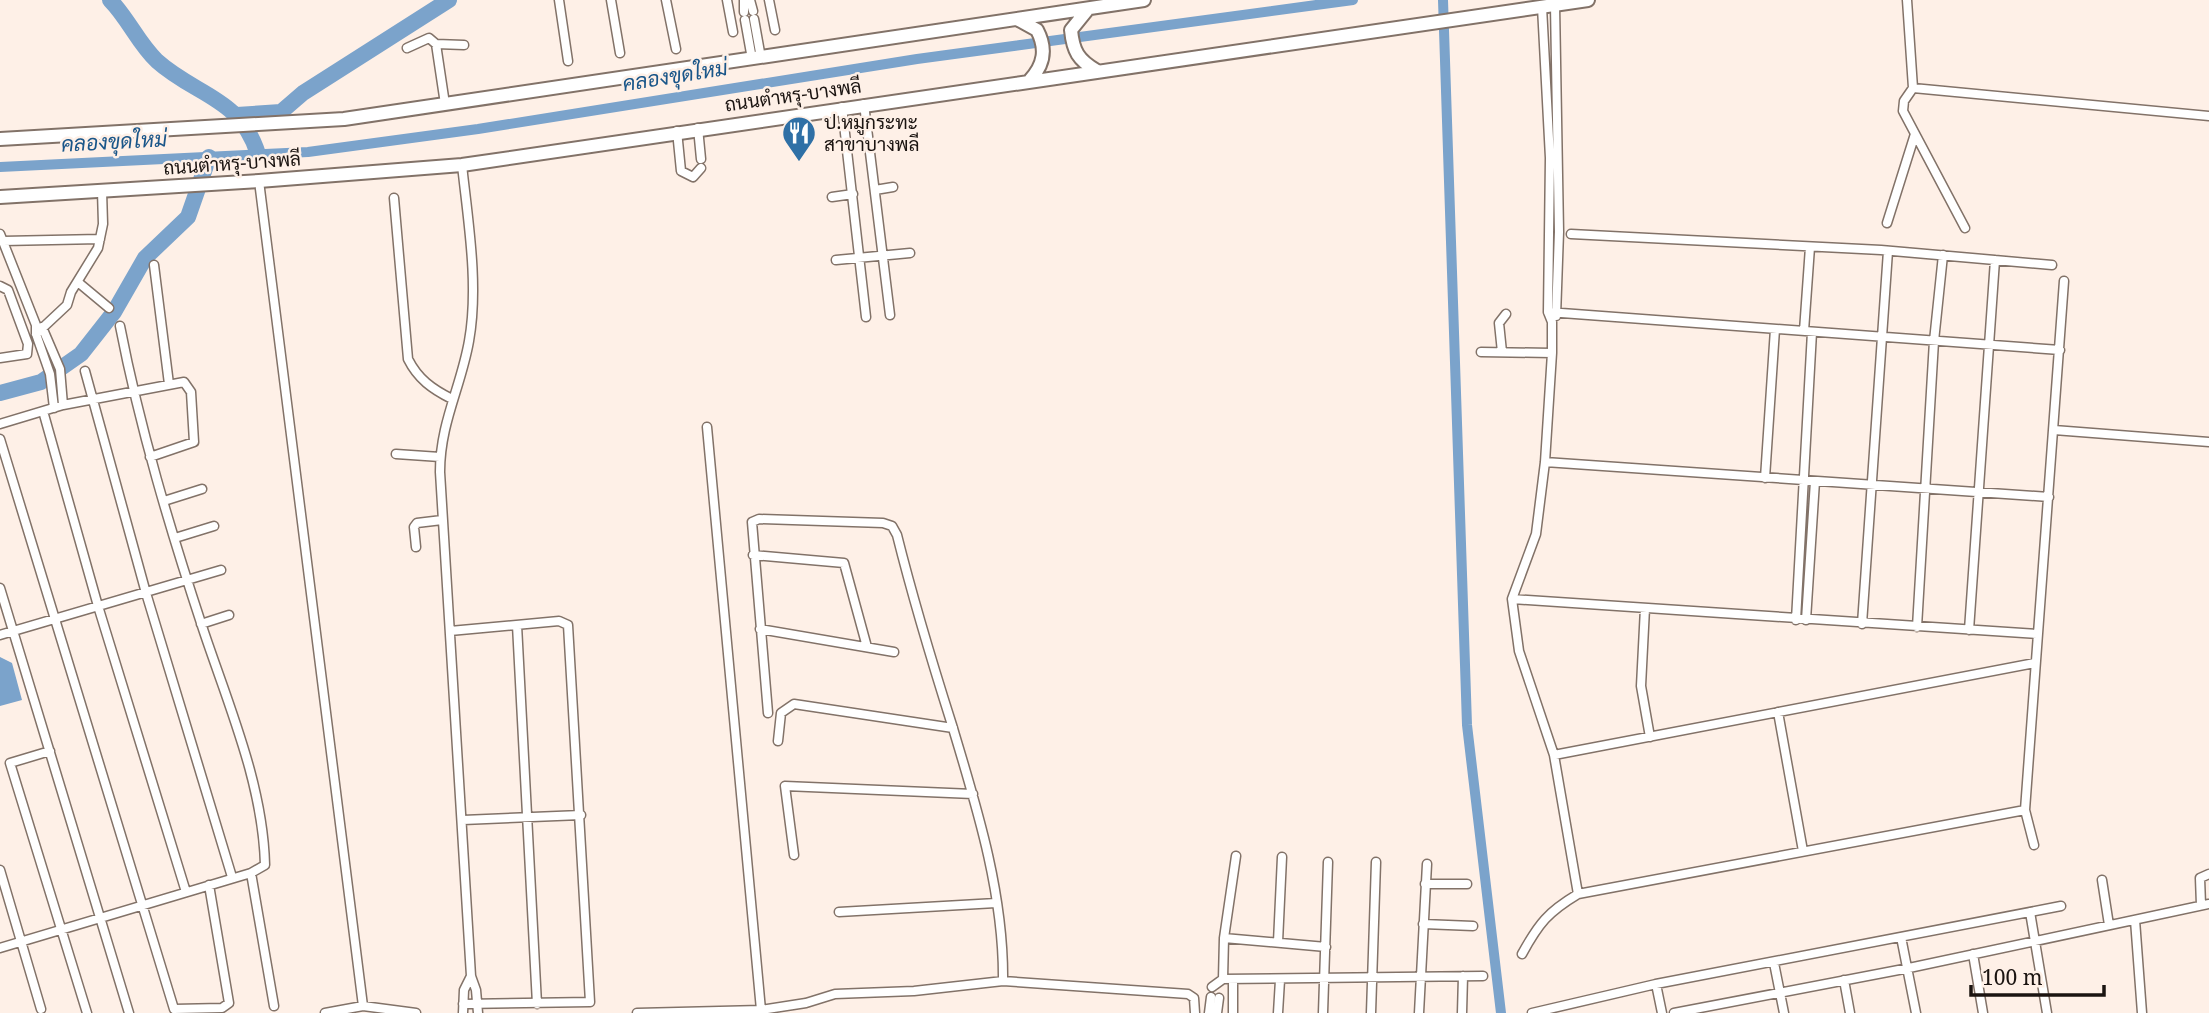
<svg xmlns="http://www.w3.org/2000/svg" width="2209" height="1013" font-family="'Noto Serif',Sarabun,serif">
<style>
.water{fill:#7ba3cb}
.lines{fill:none;stroke-linecap:round;stroke-linejoin:round}
.canal{stroke:#7ba3cb;stroke-width:10}
.river{stroke:#7ba3cb;stroke-width:16}
.minor-casing{stroke:#827268;stroke-width:11}
.primary-casing{stroke:#827268;stroke-width:16}
.minor{stroke:#fff;stroke-width:8}
.primary{stroke:#fff;stroke-width:12}
.labels{text-anchor:middle;stroke-width:5;stroke-linejoin:round;paint-order:stroke}
.street-label{font-size:19px;fill:#1b1411;stroke:#fef0e7}
.poi-label{font-size:19px;fill:#1b1411;stroke:#fef0e7;text-anchor:start}
.water-label{font-size:21px;font-style:italic;fill:#1a5689;stroke:#fef0e7}
</style>
<rect width="100%" height="100%" fill="#fef0e7"/>
<path class="water" d="M0 657 12 663 22 700 0 706Z"/>
<g class="lines">
<path class="canal" d="M1443 0 1467 725 1501 1013
M0 167 308 152 478 129 917 59 1353 0"/>
<path class="river" d="M110 0C128 18 138 43 157 61 196 96 240 97 258 154
M237 115 281 112 303 93 449 0
M0 393 41 382 81 354 114 312 145 258 188 217 209 157"/>
<g class="minor-casing">
<path id="minor" d="M559 0 568 61
M611 0 620 53
M666 0 676 49
M727 0 733 32
M744 0V12
M750 0 753 11
M769 0 775 30
M1907 0 1913 88 2209 116
M1555 5 1559 232 1556 316
M754 19 761 58
M745 20 752 59
M436 44 445 104
M407 48 429 38 436 44 464 45
M1913 88 1904 101 1903 111 1965 228
M864 104 890 315
M842 107 866 317
M698 128 701 159
M677 131 681 171 693 177 701 168
M462 165C468 221 479 285 469 341 461 387 440 423 440 472L471 976 476 990 478 1013
M259 181 363 1006
M875 190 893 187
M832 197 853 194
M394 198 408 359C418 379 432 389 452 399
M1887 223 1915 134
M0 234 36 325V334L50 374 54 408
M1571 234 1881 250 2052 265
M3 241 100 239
M836 260 910 253
M154 265 169 384
M79 283 109 308
M0 286 8 290 28 344 27 354 0 358
M1548 312 2060 350
M42 327 60 369 63 405
M1804 331 1810 247
M36 334 67 305 71 292 98 248 103 224 102 191
M1481 352 1552 353
M1502 352 1499 323 1506 314
M85 371 146 593 232 877
M43 411 98 606 186 892
M0 424 63 405 184 382 191 392 194 442 150 457
M707 427 761 1010
M2054 430 2209 442
M0 439 174 1009 222 1008 229 1003 209 885
M396 454 440 457
M1545 462 2049 497
M1765 478 1775 329
M164 501 202 489
M175 538 214 526
M416 547 414 527 417 523 442 520
M753 555 844 563 867 647
M0 588 129 1013
M1512 599 2037 634
M1645 608 1641 686 1650 737
M1796 620 1812 332
M1806 620 1815 481
M201 624 229 615
M1862 624 1888 251
M517 625 537 1004
M1917 627 1934 341 1943 255
M760 629 894 652
M1969 630 1995 260
M450 631 559 621 568 625 590 1002 463 1004
M0 635 221 570
M1778 712 1803 851
M768 713 752 522 759 519 883 523 892 526 897 535C913 599 932 662 952 725 977 808 1004 894 1003 981
M778 741 781 713 794 704 953 728
M50 751 10 763 87 1013
M1554 755 2035 663
M463 820 581 815
M2034 845 2025 810 2064 281
M794 855 785 786 973 794
M0 870 41 1009
M251 873 274 1006
M2102 880 2109 925
M1425 884H1467
M1578 894 2025 810
M2201 905 2200 878 2209 874
M839 912 996 903
M2030 912 2047 1013
M2135 920 2142 1013
M1423 924 1473 926
M1901 937 1916 1013
M1224 938 1326 947
M1278 942 1282 857
M0 948 251 873 265 865C263 784 228 704 203 629 170 529 140 429 120 326
M1522 954C1539 923 1548 912 1578 894L1554 755 1519 651 1512 599 1536 534 1545 462 1552 353V322L1548 312 1550 158 1542 7
M1973 954 1983 1013
M1774 963 1784 1013
M1223 979 1224 938 1236 856
M1233 979V1013
M1844 980 1850 1013
M1656 984 1662 1013
M1212 987 1223 979 1483 976
M325 1013 363 1006 416 1013
M463 1013 464 990 471 976
M637 1013 761 1010 806 1003 835 994 914 991 1003 981 1188 994 1194 998 1195 1013
M1209 1013 1211 997
M1217 1013 1219 998
M1278 1013 1280 980
M1323 1013 1328 862
M1371 1013 1376 862
M1419 1013 1427 864
M1462 1013 1463 976
M1532 1013 1656 984 2061 906
M1674 1013 1909 968 2209 904"/>
</g>
<g class="primary-casing">
<path id="primary" d="M1088 9 1071 30C1073 51 1078 60 1097 71
M1017 19 1037 30C1047 49 1044 65 1030 80
M0 139 344 119 1144 0
M0 197 259 181 462 165 1588 0"/>
</g>
<use href="#minor" class="minor"/>
<use href="#primary" class="primary"/>
</g>
<defs>
<g id="restaurant-pin" transform="scale(1.75)"><path d="M0 17L-7.5 6A9.5 9.5 0 1 1 7.5 6Z" fill="#2f70a6" stroke="#fef0e7"/><path d="M-5-6h1v4h1v-4h1v4h1v-4h1v5L-1.5 .5V6h-2V.5L-5-1ZM5-6V6H3V1.5H1.5Q1.5-4 5-6Z" fill="#fff"/></g>
</defs>
<g fill-rule="evenodd">
<use href="#restaurant-pin" x="799" y="133"/>
</g>
<g class="labels">
<g class="street-label">
<text transform="translate(793 95) rotate(-8)" y="7">ถนนตำหรุ-บางพลี</text>
<text transform="translate(232 163) rotate(-4)" y="7">ถนนตำหรุ-บางพลี</text>
</g>
<g class="poi-label">
<text x="824" y="129">ป.หมูกระทะ<tspan x="824" dy="22">สาขาบางพลี</tspan></text>
</g>
<g class="water-label">
<text transform="translate(675 76) rotate(-9)" y="7">คลองขุดใหม่</text>
<text transform="translate(114 142) rotate(-3)" y="7">คลองขุดใหม่</text>
</g>
</g>
<path d="M1971 985v10h133v-10" fill="none" stroke="#1b1411" stroke-width="3.5"/>
<text x="1982" y="985" font-size="21" fill="#1b1411" stroke="#fef0e7" stroke-width="5" paint-order="stroke">100 m</text>
</svg>
